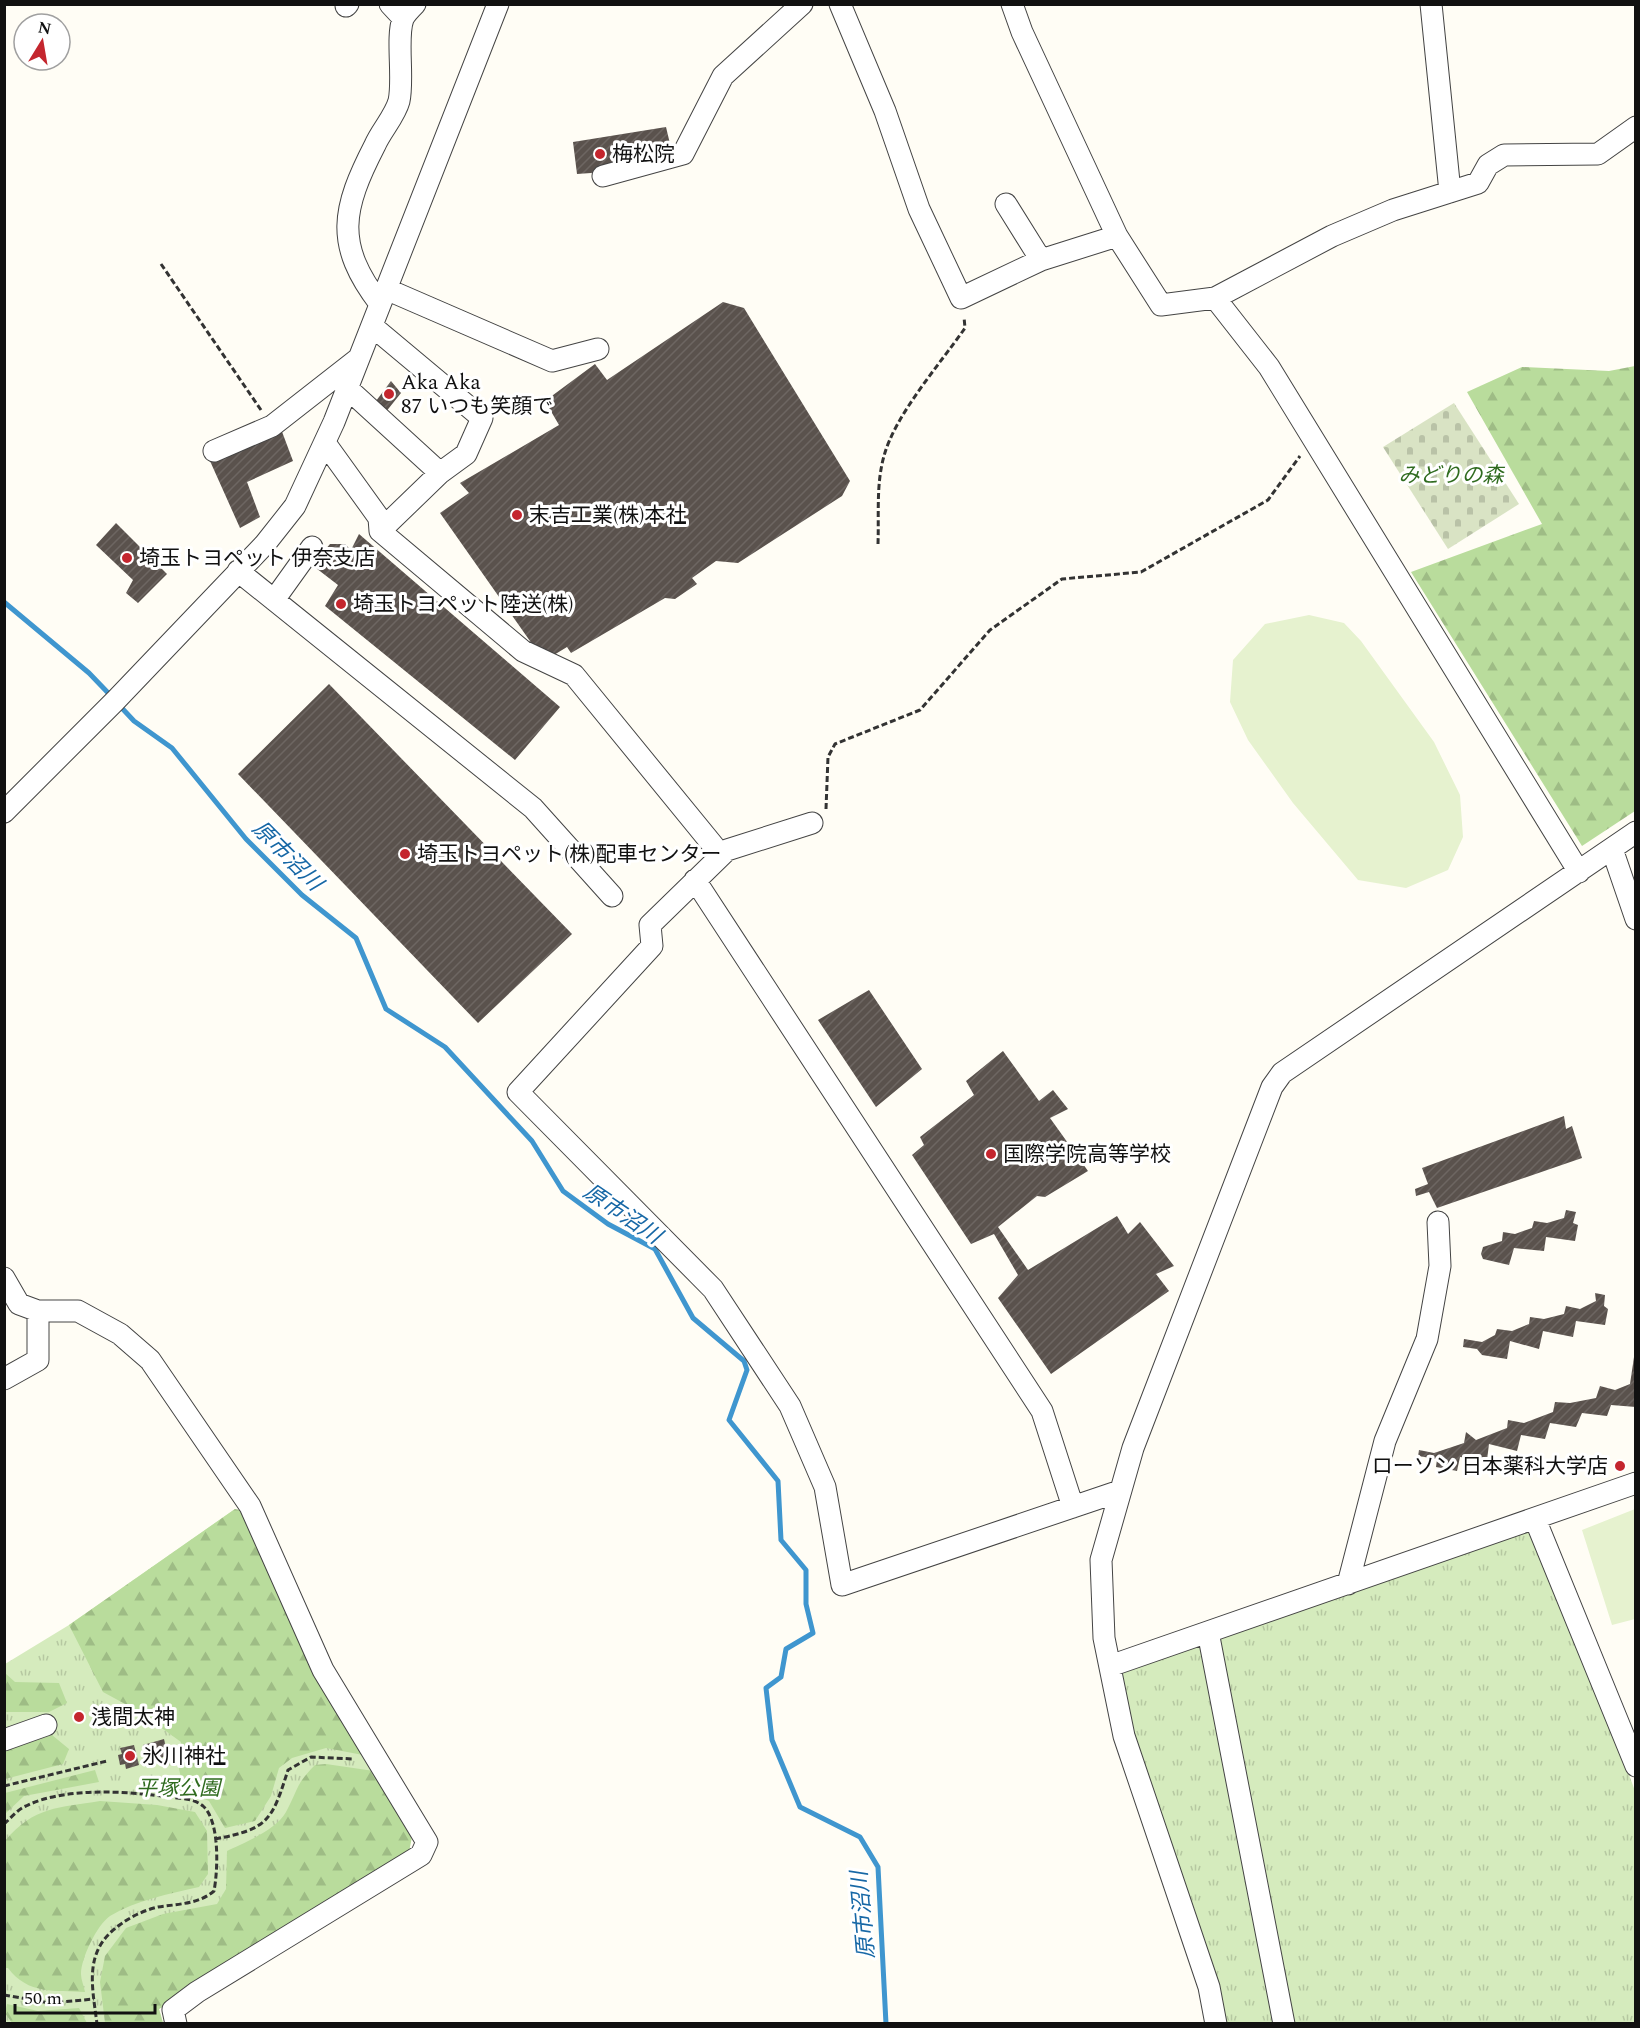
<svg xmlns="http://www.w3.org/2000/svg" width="1640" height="2028" font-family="Spectral,'Noto Sans JP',serif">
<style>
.grass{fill:url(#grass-tufts)}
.forest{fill:url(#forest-firs)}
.cemetery{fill:url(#cemetery-stones)}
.pitch{fill:#e6f2cf}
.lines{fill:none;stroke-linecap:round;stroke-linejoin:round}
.stream{stroke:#3f96cf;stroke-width:5}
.building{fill:url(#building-hatch)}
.minor-casing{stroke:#444;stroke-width:23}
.path{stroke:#333;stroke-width:3;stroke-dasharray:6 3;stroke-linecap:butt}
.minor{stroke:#fff;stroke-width:21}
.poi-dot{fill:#c4262e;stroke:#fff;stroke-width:2}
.labels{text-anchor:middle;stroke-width:6;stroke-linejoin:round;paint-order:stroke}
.poi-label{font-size:21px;fill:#111;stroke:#fff;text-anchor:start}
.park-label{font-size:21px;font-style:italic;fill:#2f6b1f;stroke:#fff}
.water-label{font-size:22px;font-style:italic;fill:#1768a6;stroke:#fff}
</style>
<defs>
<pattern id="grass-tufts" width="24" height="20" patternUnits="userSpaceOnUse" patternTransform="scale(1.5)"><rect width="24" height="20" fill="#d5ebbd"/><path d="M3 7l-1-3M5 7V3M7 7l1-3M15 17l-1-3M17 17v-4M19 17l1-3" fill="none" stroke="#b6c8a1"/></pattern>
<pattern id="forest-firs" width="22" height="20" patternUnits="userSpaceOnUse" patternTransform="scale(1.5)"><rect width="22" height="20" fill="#b9dc9c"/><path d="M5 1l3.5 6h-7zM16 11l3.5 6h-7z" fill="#9ebc85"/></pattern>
<pattern id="cemetery-stones" width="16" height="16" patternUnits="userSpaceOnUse" patternTransform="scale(1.5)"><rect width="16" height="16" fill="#d9e3c4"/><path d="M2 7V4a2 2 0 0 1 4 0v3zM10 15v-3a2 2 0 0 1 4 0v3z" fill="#b9c2a7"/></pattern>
<pattern id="building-hatch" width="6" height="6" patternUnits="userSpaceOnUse" patternTransform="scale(1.5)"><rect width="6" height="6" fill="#5a524d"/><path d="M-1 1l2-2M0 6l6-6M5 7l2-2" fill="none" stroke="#6d6662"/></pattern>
</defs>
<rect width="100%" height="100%" fill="#fffdf5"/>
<path class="grass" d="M235 1509 323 1693 412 1837 320 1906 159 2009 163 2023 5 2024V1664L69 1625Z
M1535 1519 1635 1791V2023H1214L1110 1666Z"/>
<path class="forest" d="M1635 366V811L1582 846 1411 572 1542 524 1467 392 1522 367 1609 371Z
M235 1509 246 1511 313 1674 363 1755 326 1748 292 1758 279 1768 271 1796 255 1821 225 1828 209 1801 184 1790 179 1769 181 1742 138 1711 103 1692 69 1625Z
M5 1673 15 1682 59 1683 67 1703 49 1712H5Z
M52 1735 69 1749 63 1764 5 1779V1751Z
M326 1764 374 1771 400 1809 412 1837 409 1852 159 2009 163 2023H105L100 1982 105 1956 126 1928 163 1914 217 1904 226 1889 227 1851C244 1843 276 1830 286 1812 298 1790 295 1785 315 1765Z
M95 1770 99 1782 24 1796 5 1814V1793Z
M100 1801 157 1805 195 1812 207 1831 208 1874 199 1887C169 1894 136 1900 110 1916 97 1925 81 1958 81 1974 81 1980 84 1986 85 1992 55 1990 28 1995 8 1968H5V1841C34 1806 59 1808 100 1801Z
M7 2004 38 2011 79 2008 87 2023H12L5 2013Z"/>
<path class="cemetery" d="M1454 403 1519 504 1448 549 1383 447Z"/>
<path class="pitch" d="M1309 615 1344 623 1361 641 1434 742 1460 795 1463 837 1448 870 1406 888 1358 880 1293 803 1248 740 1230 702 1233 660 1265 624Z
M1635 1509V1619L1612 1625 1582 1530Z"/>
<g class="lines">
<path class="stream" d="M4 602 89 673 113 698
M119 705 134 721 172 748 246 839 302 895 356 938 386 1009 445 1047 532 1141 563 1191 608 1224 655 1249 693 1318 744 1361 747 1370 729 1420 778 1481 781 1540 806 1570V1604L813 1633 786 1649 781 1677 766 1688 772 1740 800 1807 860 1837 878 1867 886 2024"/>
</g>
<path class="building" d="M666 127 671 148 629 154 628 144 614 147 619 171 577 174 573 142Z
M723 302 744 308 850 481 842 496 738 563 716 561 692 578 697 584 675 599 665 598 571 653 567 647 544 661 440 513 469 493 460 483 559 425 545 401 595 364 607 380Z
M391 381 401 393 385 413 376 401Z
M281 429 293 461 247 482 260 517 240 528 210 461Z
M116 523 167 574 138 603 126 593 133 580 96 545Z
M359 534 560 707 515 760 325 606 338 585 312 565 330 544H345L351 550Z
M329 684 572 934 478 1023 238 774Z
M869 990 922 1069 876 1107 818 1020Z
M1003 1051 1039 1101 1053 1090 1068 1109 1050 1118 1088 1171 1045 1197 1037 1196 998 1227 1028 1270 1117 1216 1128 1234 1140 1222 1174 1266 1156 1274 1169 1291 1051 1374 998 1298 1018 1275 994 1234 971 1244 912 1155 924 1145 920 1137 974 1095 966 1081Z
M1564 1116 1566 1129 1572 1126 1582 1158 1437 1208 1429 1192 1416 1196 1415 1189 1428 1184 1422 1168Z
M1566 1210 1576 1212 1573 1223 1578 1225 1575 1241 1546 1237 1544 1251 1514 1248 1509 1265 1483 1259 1481 1254 1483 1247 1502 1241 1503 1232 1515 1234 1532 1228 1534 1221 1547 1223 1564 1218Z
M1595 1293 1605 1295 1604 1306 1608 1309 1605 1325 1576 1321 1573 1337 1543 1331 1539 1349 1510 1341 1507 1359 1482 1355 1477 1349 1463 1347 1464 1339 1482 1342 1495 1335 1497 1329 1512 1331 1529 1324 1530 1317 1544 1319 1564 1314 1566 1306 1580 1309 1596 1301Z
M1634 1357 1636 1407 1611 1405 1607 1416 1582 1413 1576 1427 1550 1423 1545 1439 1521 1435 1517 1451 1489 1444 1487 1460 1460 1457 1457 1471 1436 1467 1437 1459 1418 1456 1419 1450 1434 1453 1464 1443 1466 1432 1476 1440 1507 1428 1508 1420 1524 1423 1553 1412 1555 1402 1570 1403 1596 1398 1600 1386 1615 1390 1630 1384Z
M164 1739 168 1756 147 1761 143 1745Z
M134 1745 139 1765 126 1769 125 1764 120 1765 118 1755 122 1754 120 1748Z"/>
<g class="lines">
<g class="minor-casing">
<path id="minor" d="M390 4 403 18
M840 4 885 111 919 209 961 298 1041 260 1117 236
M1012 4 1022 32 1117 236 1161 305 1215 298 1332 236 1393 210 1478 183 1488 165 1504 155 1598 154 1636 127
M1431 4 1450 192
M346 6 348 4
M603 176 683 154 723 76 802 4
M1006 204 1041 260
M386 289 552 361 598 349
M1215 298 1269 367 1579 872
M380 304C334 244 342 209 375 145 381 131 395 116 399 101 404 79 396 37 403 19 405 14 411 8 415 4
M372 326 482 418 466 454 440 473 380 531
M347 388 440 473
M325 443 379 518 380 531 523 651 574 675 721 855
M214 451 272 426 359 358
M238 571 533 808 612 896
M274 600 312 547
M4 812 115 701 265 544 295 506 334 422 498 4
M812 823 727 850 650 925 652 946 518 1092 713 1289 790 1406 825 1487 842 1585 1120 1491
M1612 849 1636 919
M695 880 1042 1411 1073 1507
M4 1278 19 1304 38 1311H78L120 1334 150 1360 250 1506 323 1670 427 1842 421 1855 197 1992 173 2010 176 2024
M4 1379 38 1360V1311
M1535 1519 1636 1766
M1348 1584 1385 1441 1427 1339 1440 1266 1438 1222
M1208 1632 1284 2024
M1110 1666 1636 1483
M4 1740 46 1725
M1216 2024 1209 1987 1124 1736 1104 1638 1101 1560 1133 1448 1272 1087 1282 1073 1636 832"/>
</g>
<path class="path" d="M161 264 261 410
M878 544C879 515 876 484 884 456 895 415 940 364 965 328L964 317
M826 809 828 757 835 744 920 710 990 630 1062 579 1141 572 1268 500 1300 456
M4 1786 107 1761
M4 1824C11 1818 18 1809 26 1806 64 1787 127 1791 168 1797 180 1799 192 1797 203 1806 220 1821 218 1870 214 1891 199 1904 178 1904 158 1907 145 1910 132 1916 121 1924 83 1950 92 1984 97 2024
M215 1839C269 1829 272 1820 288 1770L311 1757 354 1759
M4 1995 50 2003 94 1999"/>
<use href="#minor" class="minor"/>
</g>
<g class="poi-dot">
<circle cx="600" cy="154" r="6"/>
<circle cx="389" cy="394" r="6"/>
<circle cx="517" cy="515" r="6"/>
<circle cx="127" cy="558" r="6"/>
<circle cx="341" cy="604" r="6"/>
<circle cx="405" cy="854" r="6"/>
<circle cx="991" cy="1154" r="6"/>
<circle cx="1620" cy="1466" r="6"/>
<circle cx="79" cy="1717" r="6"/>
<circle cx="130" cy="1756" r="6"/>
</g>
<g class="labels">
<g class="poi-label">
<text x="612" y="161">梅松院</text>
<text x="401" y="389">Aka Aka<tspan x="401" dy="24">87 いつも笑顔で</tspan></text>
<text x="529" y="522">末吉工業(株)本社</text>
<text x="139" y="565">埼玉トヨペット 伊奈支店</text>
<text x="353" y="611">埼玉トヨペット陸送(株)</text>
<text x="417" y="861">埼玉トヨペット(株)配車センター</text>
<text x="1003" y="1161">国際学院高等学校</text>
<text x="1608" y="1473" text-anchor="end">ローソン 日本薬科大学店</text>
<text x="91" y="1724">浅間太神</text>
<text x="142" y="1763">氷川神社</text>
</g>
<g class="park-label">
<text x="1451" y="482">みどりの森</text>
<text x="178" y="1795">平塚公園</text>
</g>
<g class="water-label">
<text transform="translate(288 855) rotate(45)" y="8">原市沼川</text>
<text transform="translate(623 1213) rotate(34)" y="8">原市沼川</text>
<text transform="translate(862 1915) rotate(-95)" y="8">原市沼川</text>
</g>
</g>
<rect width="1640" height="2028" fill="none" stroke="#111111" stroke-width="12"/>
<g transform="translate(42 42) rotate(11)"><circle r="28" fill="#ffffff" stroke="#a0a0a0" stroke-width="1.5"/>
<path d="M0-4.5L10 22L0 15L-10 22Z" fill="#c4262e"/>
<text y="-9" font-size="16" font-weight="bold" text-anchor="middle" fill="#111111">N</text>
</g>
<path d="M15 2004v9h140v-9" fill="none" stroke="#111111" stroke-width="3"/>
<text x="24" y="2004" font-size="18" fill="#111111" stroke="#ffffff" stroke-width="4.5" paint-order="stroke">50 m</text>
</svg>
